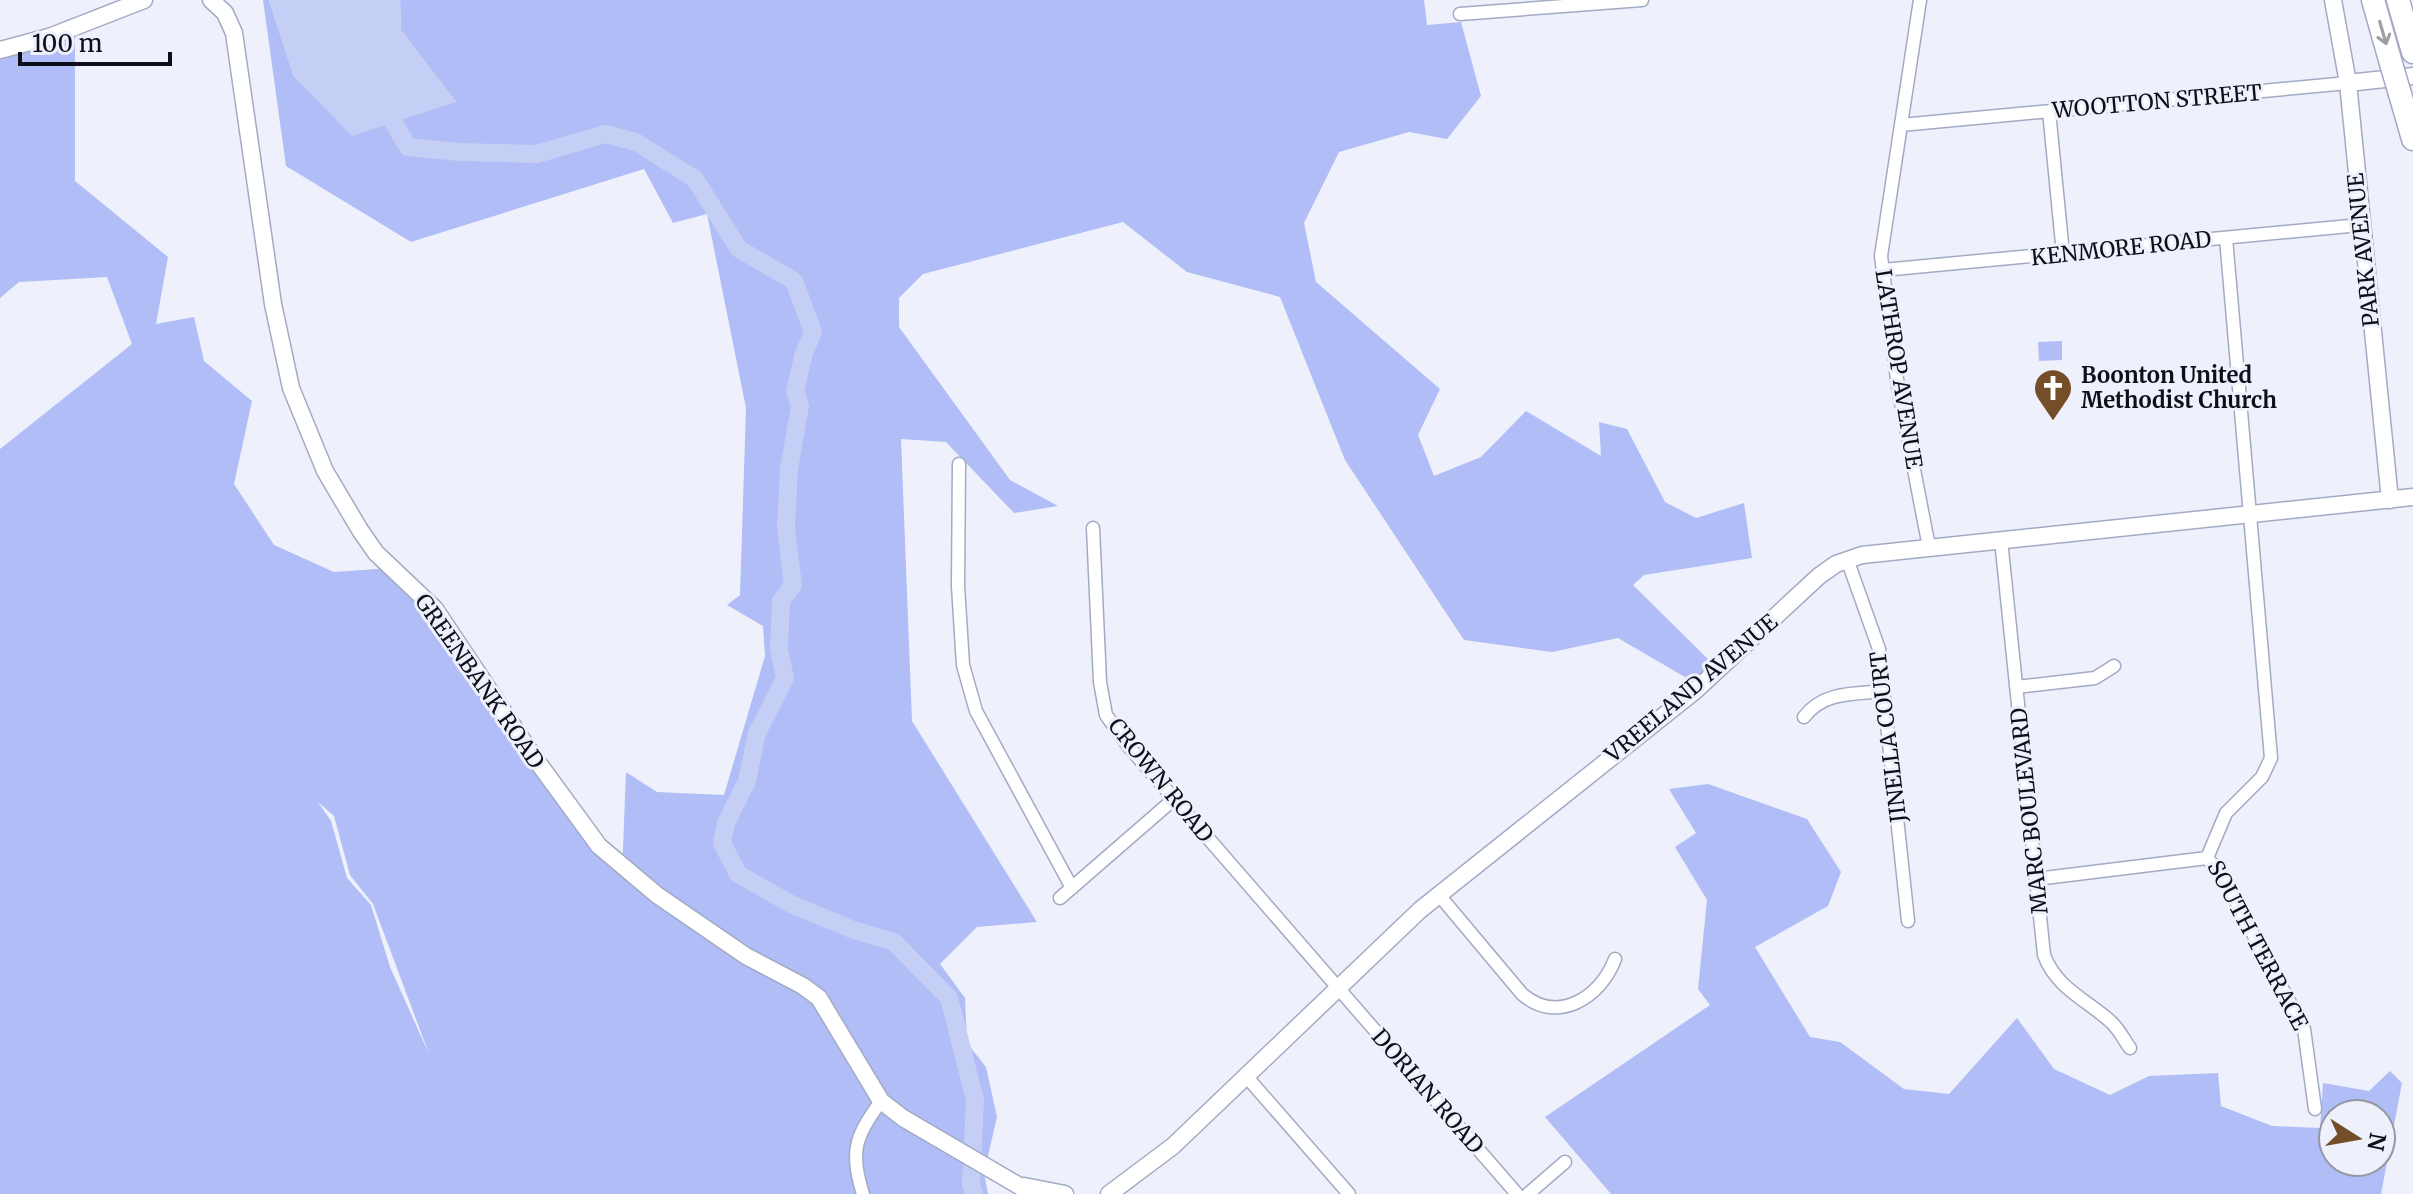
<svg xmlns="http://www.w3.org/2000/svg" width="2413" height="1194" font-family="Merriweather,serif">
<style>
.green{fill:#b0bdf6;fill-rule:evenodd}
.water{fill:#c5cef4}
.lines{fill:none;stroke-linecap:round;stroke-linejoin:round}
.river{stroke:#c5cef4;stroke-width:18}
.minor-casing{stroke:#a3aac4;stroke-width:15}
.tertiary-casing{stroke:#a3aac4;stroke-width:19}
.motorway-casing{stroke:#a3aac4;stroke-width:25}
.minor{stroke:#fff;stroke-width:12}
.tertiary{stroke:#fff;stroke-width:16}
.motorway{stroke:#fff;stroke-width:22}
.motorway-bridge-casing{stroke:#a3aac4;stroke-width:25;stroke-linecap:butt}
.motorway-bridge{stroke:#fff;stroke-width:22}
.oneway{stroke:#9f9fa3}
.labels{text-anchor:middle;stroke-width:6;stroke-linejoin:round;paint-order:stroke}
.street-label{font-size:22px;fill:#0e1019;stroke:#eef0fc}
.poi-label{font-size:22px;font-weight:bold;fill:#0e1019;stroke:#eef0fc;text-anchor:start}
</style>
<rect width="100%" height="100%" fill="#eef0fc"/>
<path class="green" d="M263 0H269L294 77 456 102 401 30 400 0H1424L1427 25 1461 22 1481 96 1447 139 1409 132 1339 152 1304 223 1316 282 1440 389 1418 435 1434 476 1481 457 1526 411 1601 456 1599 422 1627 429 1665 502 1696 518 1744 503 1752 558 1644 575 1633 585 1721 672 1702 687 1618 638 1552 652 1464 640 1345 460 1280 297 1187 272 1123 222 923 274 899 298V327L1010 480 1058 506 1014 513 946 442 901 439 912 721 1037 922 977 927 940 964 965 998 967 1043 986 1067 997 1117 984 1173 988 1194H0V449L132 344 107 277 19 282 0 298V44L75 26V181L168 257 156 324 194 317 204 361 252 401 234 484 274 545 334 572 391 568 423 597 622 874 626 772 657 792 724 795 765 656 763 626 727 605 740 595 746 408 707 214 673 223 644 169 411 242 286 166ZM318 802 334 816 350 875 373 904 429 1054 390 967 371 905 347 878 331 821Z
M2062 341V360L2039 361 2038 342Z
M1708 784 1807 819 1841 872 1828 906 1755 947 1810 1037 1840 1042 1904 1089 1949 1094 2017 1018 2054 1069 2110 1095 2149 1076 2218 1073 2221 1106 2272 1126 2320 1128 2323 1083 2369 1091 2390 1071 2402 1083 2381 1194H1611L1545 1117 1710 1005 1698 989 1707 900 1675 847 1696 833 1669 789ZM2333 1114H2381V1162H2333Z"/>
<path class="water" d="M269 0H400L401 30 456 102 352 136 294 77Z"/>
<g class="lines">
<path class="river" d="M381 102 408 147 459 152 537 154 605 134 636 142 695 179 739 249 794 281 813 332 804 353 795 391 800 406 789 469 786 528 793 585 781 601 779 649 785 678 757 733 747 781 726 823 722 843 738 874 791 904 851 929 894 942 949 998 975 1100 971 1184 974 1194"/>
<g class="minor-casing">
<path id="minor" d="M1920 0 1881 256 1898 387 1929 547
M1460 14 1642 0
M2049 111 2063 254
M1901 125 2348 83
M2226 238 2271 758 2262 777 2226 813 2207 858 2221 874 2304 1029 2315 1109
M1883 270 2360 225
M959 464 958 586 963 665 976 711 1072 888
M1093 528 1100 682 1106 715 1129 747 1517 1194
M2001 540 2044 955C2056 988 2087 1000 2111 1022 2119 1029 2124 1040 2130 1048
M1847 559 1879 649 1908 921
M2016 687 2095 678 2114 666
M1804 717C1824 691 1854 694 1885 691
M2036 879 2207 858
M1439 895 1522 994C1558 1025 1601 997 1615 959
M1060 898 1174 799
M1246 1076 1349 1194
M863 1194C849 1151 856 1136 881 1101
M1528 1194 1565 1162"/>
</g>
<g class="tertiary-casing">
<path id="tertiary" d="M211 0 225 13 234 33 273 304 291 388 325 471 360 530 376 553 435 609 531 753 599 846 657 895 746 956 803 986 819 998 881 1101 903 1118 1033 1194
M2333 0 2348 83 2390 500
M0 50 49 37 144 0
M2348 83 2413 76
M1024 1186 1065 1194
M1109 1194 1173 1146 1420 910 1696 690 1819 576 1836 564 1862 555 2413 497"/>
</g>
<g class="motorway-casing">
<path id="motorway" d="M2373 0 2392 67
M2398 0 2413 52
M2400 94 2413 139"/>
</g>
<use href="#minor" class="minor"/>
<use href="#tertiary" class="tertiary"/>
<use href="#motorway" class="motorway"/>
<g class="motorway-bridge-casing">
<path id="motorway-bridge" d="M2392 67 2400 94"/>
</g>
<use href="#motorway-bridge" class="motorway-bridge"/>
</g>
<defs><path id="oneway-shaft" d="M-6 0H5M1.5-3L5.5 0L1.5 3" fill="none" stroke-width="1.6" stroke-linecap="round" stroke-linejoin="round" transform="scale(2)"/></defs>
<use class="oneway" href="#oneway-shaft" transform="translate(2383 33) rotate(74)"/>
<defs>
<g id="church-pin" transform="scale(2)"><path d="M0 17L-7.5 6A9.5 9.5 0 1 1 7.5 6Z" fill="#734e29" stroke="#eef0fc"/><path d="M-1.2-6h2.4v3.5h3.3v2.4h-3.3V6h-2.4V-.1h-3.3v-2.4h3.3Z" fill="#fff"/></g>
</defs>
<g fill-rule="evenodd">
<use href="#church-pin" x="2053" y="388"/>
</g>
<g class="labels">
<g class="street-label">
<text transform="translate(2157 101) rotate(-5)" y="8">WOOTTON STREET</text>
<text transform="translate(2121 248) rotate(-6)" y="8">KENMORE ROAD</text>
<text transform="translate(2363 250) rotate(-96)" y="8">PARK AVENUE</text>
<text transform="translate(1899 369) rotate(81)" y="8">LATHROP AVENUE</text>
<text transform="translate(480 681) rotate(55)" y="8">GREENBANK ROAD</text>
<text transform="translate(1691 688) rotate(-40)" y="8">VREELAND AVENUE</text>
<text transform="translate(1888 737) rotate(-97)" y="8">JINELLA COURT</text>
<text transform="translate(1161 780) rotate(51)" y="8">CROWN ROAD</text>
<text transform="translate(2029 811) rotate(-96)" y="8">MARC BOULEVARD</text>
<text transform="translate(2258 945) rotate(62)" y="8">SOUTH TERRACE</text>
<text transform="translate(1428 1091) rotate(49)" y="8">DORIAN ROAD</text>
</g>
<g class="poi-label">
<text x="2081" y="383">Boonton United<tspan x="2081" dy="25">Methodist Church</tspan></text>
</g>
</g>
<g transform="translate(2357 1138) rotate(101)"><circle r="38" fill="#eef0fc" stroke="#9496a1" stroke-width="2"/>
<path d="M0-6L14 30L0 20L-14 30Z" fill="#734e29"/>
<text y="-12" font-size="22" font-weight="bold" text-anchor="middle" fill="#0e1019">N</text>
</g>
<path d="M20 52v12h150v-12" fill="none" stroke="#0e1019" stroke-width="4"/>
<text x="32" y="52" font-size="24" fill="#0e1019" stroke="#eef0fc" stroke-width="6" paint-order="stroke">100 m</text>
</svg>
